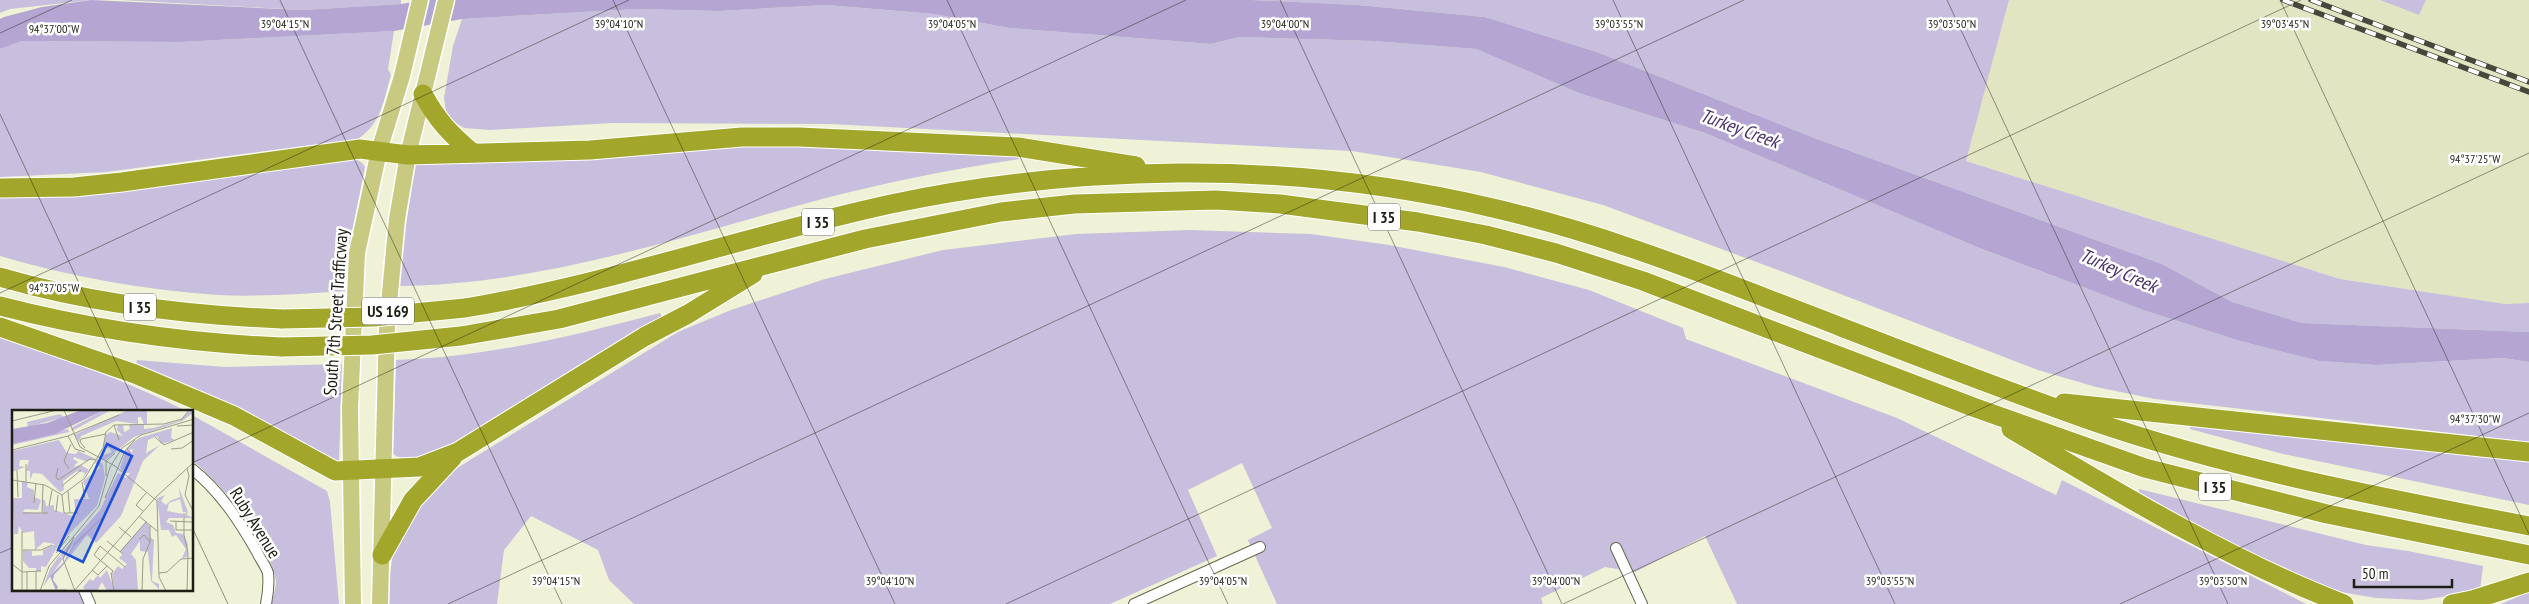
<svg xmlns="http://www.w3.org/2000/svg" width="2529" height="604" font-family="'PT Sans Narrow',sans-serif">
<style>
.built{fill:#e2e5c2}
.green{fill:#c8bedd}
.water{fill:#b4a5d2}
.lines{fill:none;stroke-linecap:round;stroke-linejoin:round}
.minor-casing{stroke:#666850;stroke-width:12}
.primary-casing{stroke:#fff;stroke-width:19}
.motorway-casing{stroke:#fff;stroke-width:21}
.minor{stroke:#fff;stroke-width:10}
.primary{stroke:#c7ca80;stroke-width:16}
.motorway{stroke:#a2a72c;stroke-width:19}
.rail-casing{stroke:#47483b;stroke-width:5.5}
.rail{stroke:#fff;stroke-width:4;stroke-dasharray:11;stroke-linecap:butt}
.motorway-bridge-casing{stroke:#fff;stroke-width:21;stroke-linecap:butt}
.motorway-bridge{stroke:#a2a72c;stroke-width:19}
.ticks{fill:none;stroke:#1d1e14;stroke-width:1;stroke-opacity:0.45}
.labels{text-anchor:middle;stroke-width:5;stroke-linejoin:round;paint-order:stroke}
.shield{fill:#fff;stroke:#61625a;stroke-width:1}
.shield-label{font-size:16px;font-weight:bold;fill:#1d1e14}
.street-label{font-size:18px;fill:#1d1e14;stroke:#fff}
.water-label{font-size:19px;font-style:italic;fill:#49336c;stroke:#fff}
.inset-road{fill:none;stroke:#9b9d88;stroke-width:1}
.view{fill:#1d4ed8;fill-opacity:0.15;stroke:#1d4ed8;stroke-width:2.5}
.inset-edge{fill:none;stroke:#1d1e14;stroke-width:2.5}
.ticks-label{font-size:12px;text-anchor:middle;fill:#1d1e14;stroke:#fff;stroke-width:5;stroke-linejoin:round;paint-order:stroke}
</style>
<rect width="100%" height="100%" fill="#eff2d6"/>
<path class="built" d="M2009 0H2380L2419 15 2426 0H2529V303L2505 304 2340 279 1966 161Z"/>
<path class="green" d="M0 0H91L10 9 0 13Z
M121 0H401V4L303 10Z
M1252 0H2009L1966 161 2340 279 2505 304 2529 303V332L2302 323 2232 302 2162 264 1817 139 1597 52 1485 17 1358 5Z
M2380 0H2426L2419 15Z
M827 5 934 14 1009 28 1211 44 1240 37 1374 41 1476 49 1579 93 1705 133 1977 247 2143 310 2240 341 2319 361 2376 365 2503 358 2529 362V442L2155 399 2096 387 2038 370 1786 273 1603 205 1481 172 1352 151 830 124 612 123 490 130 464 128 454 122 446 111 444 98 453 46 462 19 637 9 719 11Z
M394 31 388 69 391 75C383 102 382 122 358 139L106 172 0 177V49L22 41 180 42Z
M754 144 1017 154 1019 159C946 170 872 185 800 205 669 241 534 285 397 286L415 165 418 162Z
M354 158 362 163 365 167 349 248 345 291C303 294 260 297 218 295 145 290 71 277 0 256V194Z
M1190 230 1311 234 1389 245 1504 267 1589 290 1683 328 1686 339 1897 418 2056 495 2062 480 2306 604H1737L1705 536 1635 572 1605 567 1541 598 1543 604H1277L1248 540 1272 528 1242 463 1188 490 1217 556 1110 604H634L609 580 598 550 531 516 504 550 497 604H386L393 552 407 518 449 473 678 332 731 310 825 279 943 250 1076 234Z
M660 313 663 319 458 442C439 451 413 468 393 454L396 360C487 357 573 336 660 313Z
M0 338C65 359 125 380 186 411L14 412V590H78L85 604H0Z
M137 360 225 367 342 364 339 461 336 462 233 406 136 366Z
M192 415 327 491 330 502 339 604H271C273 597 276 588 276 581 270 542 222 484 193 461Z
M2191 422 2529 458V505L2283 454 2190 429Z
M2139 489 2366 545 2408 551 2483 566 2480 591 2422 600 2376 598 2335 591 2292 575 2138 497Z
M2529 592V604H2501Z"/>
<path class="water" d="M91 0 303 10 401 4 425 0H1252L1358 5 1485 17 1597 52 1817 139 2162 264 2232 302 2302 323 2529 332V362L2503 358 2376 365 2319 361 2240 341 2143 310 1977 247 1705 133 1579 93 1476 49 1374 41 1240 37 1211 44 1009 28 934 14 827 5 719 11 637 9 462 19 394 31 180 42 22 41 0 49V19L4 17 42 7Z"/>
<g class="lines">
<g class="minor-casing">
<path id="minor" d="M192 469C220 491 240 522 257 552 260 559 266 566 268 573 269 583 268 594 266 604
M1616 548 1642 604
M84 590 90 604
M1134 604 1260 547"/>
</g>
<g class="primary-casing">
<path id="primary" d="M353 604 350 408 357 253 379 151 402 76 420 0
M380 604 387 325 397 219 408 155 446 0"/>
</g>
<g class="motorway-casing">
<path id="motorway" d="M423 94C437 120 450 134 473 153
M0 188 74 187 122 182 360 149 408 155 590 150 742 137H799L1018 147 1136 166
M0 277C93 304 186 315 282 319
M0 306C93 330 186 343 282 347
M465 308C609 284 748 235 891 204 985 184 1082 174 1178 173 1285 172 1393 184 1497 209 1591 231 1681 265 1771 300 1878 341 1984 383 2092 421 2234 470 2382 497 2529 526
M0 327 135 374 234 416 335 471 419 467 458 452 644 337 688 314 753 274
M461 336 559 319 865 239 1001 212 1074 204 1216 200 1280 204 1418 222 1486 235 1556 253 1643 281 1973 407 2145 468 2327 514 2529 555
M2064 403 2529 452
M2011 429C2119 493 2227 559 2344 604
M382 555 413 500 453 457
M2452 604 2472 600 2529 582"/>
</g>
<use href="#minor" class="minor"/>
<use href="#primary" class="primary"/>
<use href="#motorway" class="motorway"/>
<g class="rail-casing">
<path id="rail" d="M2283 0 2529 92
M2311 0 2529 82"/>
</g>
<use href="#rail" class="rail"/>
<g class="motorway-bridge-casing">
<path id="motorway-bridge" d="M282 319 373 317 465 308
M282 347 372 345 461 336"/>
</g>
<use href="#motorway-bridge" class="motorway-bridge"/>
</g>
<path class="ticks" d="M280 0 562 604M613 0 895 604M947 0 1228 604M1280 0 1562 604M1613 0 1895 604M1947 0 2228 604M2280 0 2529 534M0 33 72 0M0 114 139 412M0 293 629 0M192 463 1186 0M192 527 228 604M0 553 14 547M448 604 1744 0M1006 604 2301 0M1563 604 2529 153M2120 604 2529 413"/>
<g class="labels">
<g class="shield">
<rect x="1368" y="203.5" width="32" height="27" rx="4"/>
<rect x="802" y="208.5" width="32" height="27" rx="4"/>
<rect x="124" y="293.5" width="32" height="27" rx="4"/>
<rect x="362" y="297.5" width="52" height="27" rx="4"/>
<rect x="2199" y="473.5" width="32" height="27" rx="4"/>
</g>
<g class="shield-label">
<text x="1384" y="223">I 35</text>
<text x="818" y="228">I 35</text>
<text x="140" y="313">I 35</text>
<text x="388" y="317">US 169</text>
<text x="2215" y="493">I 35</text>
</g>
<g class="street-label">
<text transform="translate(336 312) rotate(-86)" y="6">South 7th Street Trafficway</text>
<text transform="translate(255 523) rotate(58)" y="6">Ruby Avenue</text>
</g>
<g class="water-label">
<text transform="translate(1740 128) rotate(20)" y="7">Turkey Creek</text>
<text transform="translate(2119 270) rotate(24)" y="7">Turkey Creek</text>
</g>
</g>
<g transform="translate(12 410)">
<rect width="181" height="181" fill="#eff2d6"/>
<path d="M92 0H99L60 21 59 18ZM116 0H135V14H132L129 7H126V14L104 11 69 26 67 32 62 25ZM178 0 181 3 170 11 122 27 93 50 86 47 100 42 97 38 91 37 94 25 98 22 111 26 105 20 106 15H111L112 22 118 19 117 15H132V19L141 18 167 11ZM48 4 52 7 16 17 15 12ZM160 18 159 28 163 30 149 34 145 26 136 30 134 43 148 35 131 51 109 106 84 133 75 125 52 154 62 136 91 108 112 66 114 68 118 63H112L121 39 117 40 118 46 111 62 108 58 115 38 127 28ZM56 19 57 22 0 35V34ZM47 30 55 43 64 44 66 41 84 49 73 51 62 47 61 49 66 52 61 57 69 55 77 60 71 68 73 63 65 61 51 71 52 80 48 82 30 64 21 63 18 70V61H14L17 50H8L7 56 13 57 0 62V41ZM85 49 91 54 93 68 85 96 47 134 34 157 29 156V161H24V158H17L11 151V140L20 141V146L31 145V140L43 134 32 132 23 140 22 121 11 123 7 116 6 124H2L0 76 1 88H10V71L16 72 15 77 22 80V87L29 90 26 100 13 99 11 102 31 103 30 90H33L34 96 42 95V100L64 107 62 89H77L71 71 88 58 83 53ZM106 63 111 65 90 107 62 133 31 177 38 159 47 146 51 149 48 145 88 100ZM167 78 176 102 175 105 181 108V112L179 108H172L174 102H171L168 89 157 93 155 101 171 104V108H157L154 112 161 115 164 123 171 124 176 134 175 147 170 148 174 139 164 125 160 127 157 120H149L145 88 153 85 149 91 154 95 158 91 168 87ZM134 112 138 116V127L142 130 140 171 147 174V179L139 171 136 142 128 141V131L119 144 124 150 126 180 95 181 90 172 85 181H73L71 177 78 169 81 171 86 165 88 168 95 160 102 179 100 164 106 156 110 159 115 154 107 148 111 144 108 141Z" fill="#c8bedd"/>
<path d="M69 0H92L43 24 0 34V19L35 13ZM114 37 119 42V48L105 82 91 108 62 136 52 154 42 165 41 170 46 177 44 181 38 166 52 152 62 133 90 107 118 46Z" fill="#b4a5d2"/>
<path class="inset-road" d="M52 0 68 37 103 56 145 91 147 167 154 181M0 11 45 0M102 15 152 14 170 9 177 0M102 15 107 30M165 16 182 15M56 26 107 5M143 27 152 35 182 22M73 38 68 32 69 29 94 24M159 39 170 38 182 30M0 40 56 26 63 39 73 42M14 54V71M46 58 44 67 46 70 78 49 84 50M175 58 177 66 173 85 182 103M57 59 52 51 59 34M5 60 6 87M94 66V51L103 43M0 70 33 75 50 85 73 68 91 38 94 22 102 15M70 72 73 88M50 76 69 60M56 81 58 103M50 85 52 103H66M93 88 113 41 123 30M22 93 24 73M37 96 40 80M131 101 124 95 134 83M44 102 46 85M11 103H36M30 103 31 75M172 103V125L176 143 175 181M127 106 145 121M158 111 180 112M164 111V120H182M107 117 119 127M62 127 51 149 63 181M127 129 132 125 138 132M95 131 111 144M88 136 82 145 101 161 99 164M88 136 113 157M11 140H29L40 135M108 142 134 112M44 143 57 126M0 154 10 162 29 161M80 160 86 165 95 156M99 163 102 181M147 163 155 162 169 149 182 148M0 180H55M15 180V162M24 180V162M63 180 144 87 182 52M10 181V121M28 181 37 156 87 96 98 57 110 38 129 25 182 9M130 181 131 149 138 132V116"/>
<path class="view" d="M95 34 120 46 71 152 46 140Z"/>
<rect width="181" height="181" class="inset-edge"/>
</g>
<g class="ticks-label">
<text x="285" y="28">39°04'15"N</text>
<text x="619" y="28">39°04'10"N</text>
<text x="952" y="28">39°04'05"N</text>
<text x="1285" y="28">39°04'00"N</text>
<text x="1619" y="28">39°03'55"N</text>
<text x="1952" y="28">39°03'50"N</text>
<text x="2285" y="28">39°03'45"N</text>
<text x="54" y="33">94°37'00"W</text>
<text x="2475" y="163">94°37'25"W</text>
<text x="54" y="292">94°37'05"W</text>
<text x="2475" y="423">94°37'30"W</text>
<text x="556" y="585">39°04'15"N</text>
<text x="890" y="585">39°04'10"N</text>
<text x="1223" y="585">39°04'05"N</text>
<text x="1556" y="585">39°04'00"N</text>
<text x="1890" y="585">39°03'55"N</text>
<text x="2223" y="585">39°03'50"N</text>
</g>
<path d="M2354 579v8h98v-8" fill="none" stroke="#1d1e14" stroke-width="2.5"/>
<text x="2362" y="579" font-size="15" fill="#1d1e14" stroke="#ffffff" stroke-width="4" paint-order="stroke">50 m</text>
</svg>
